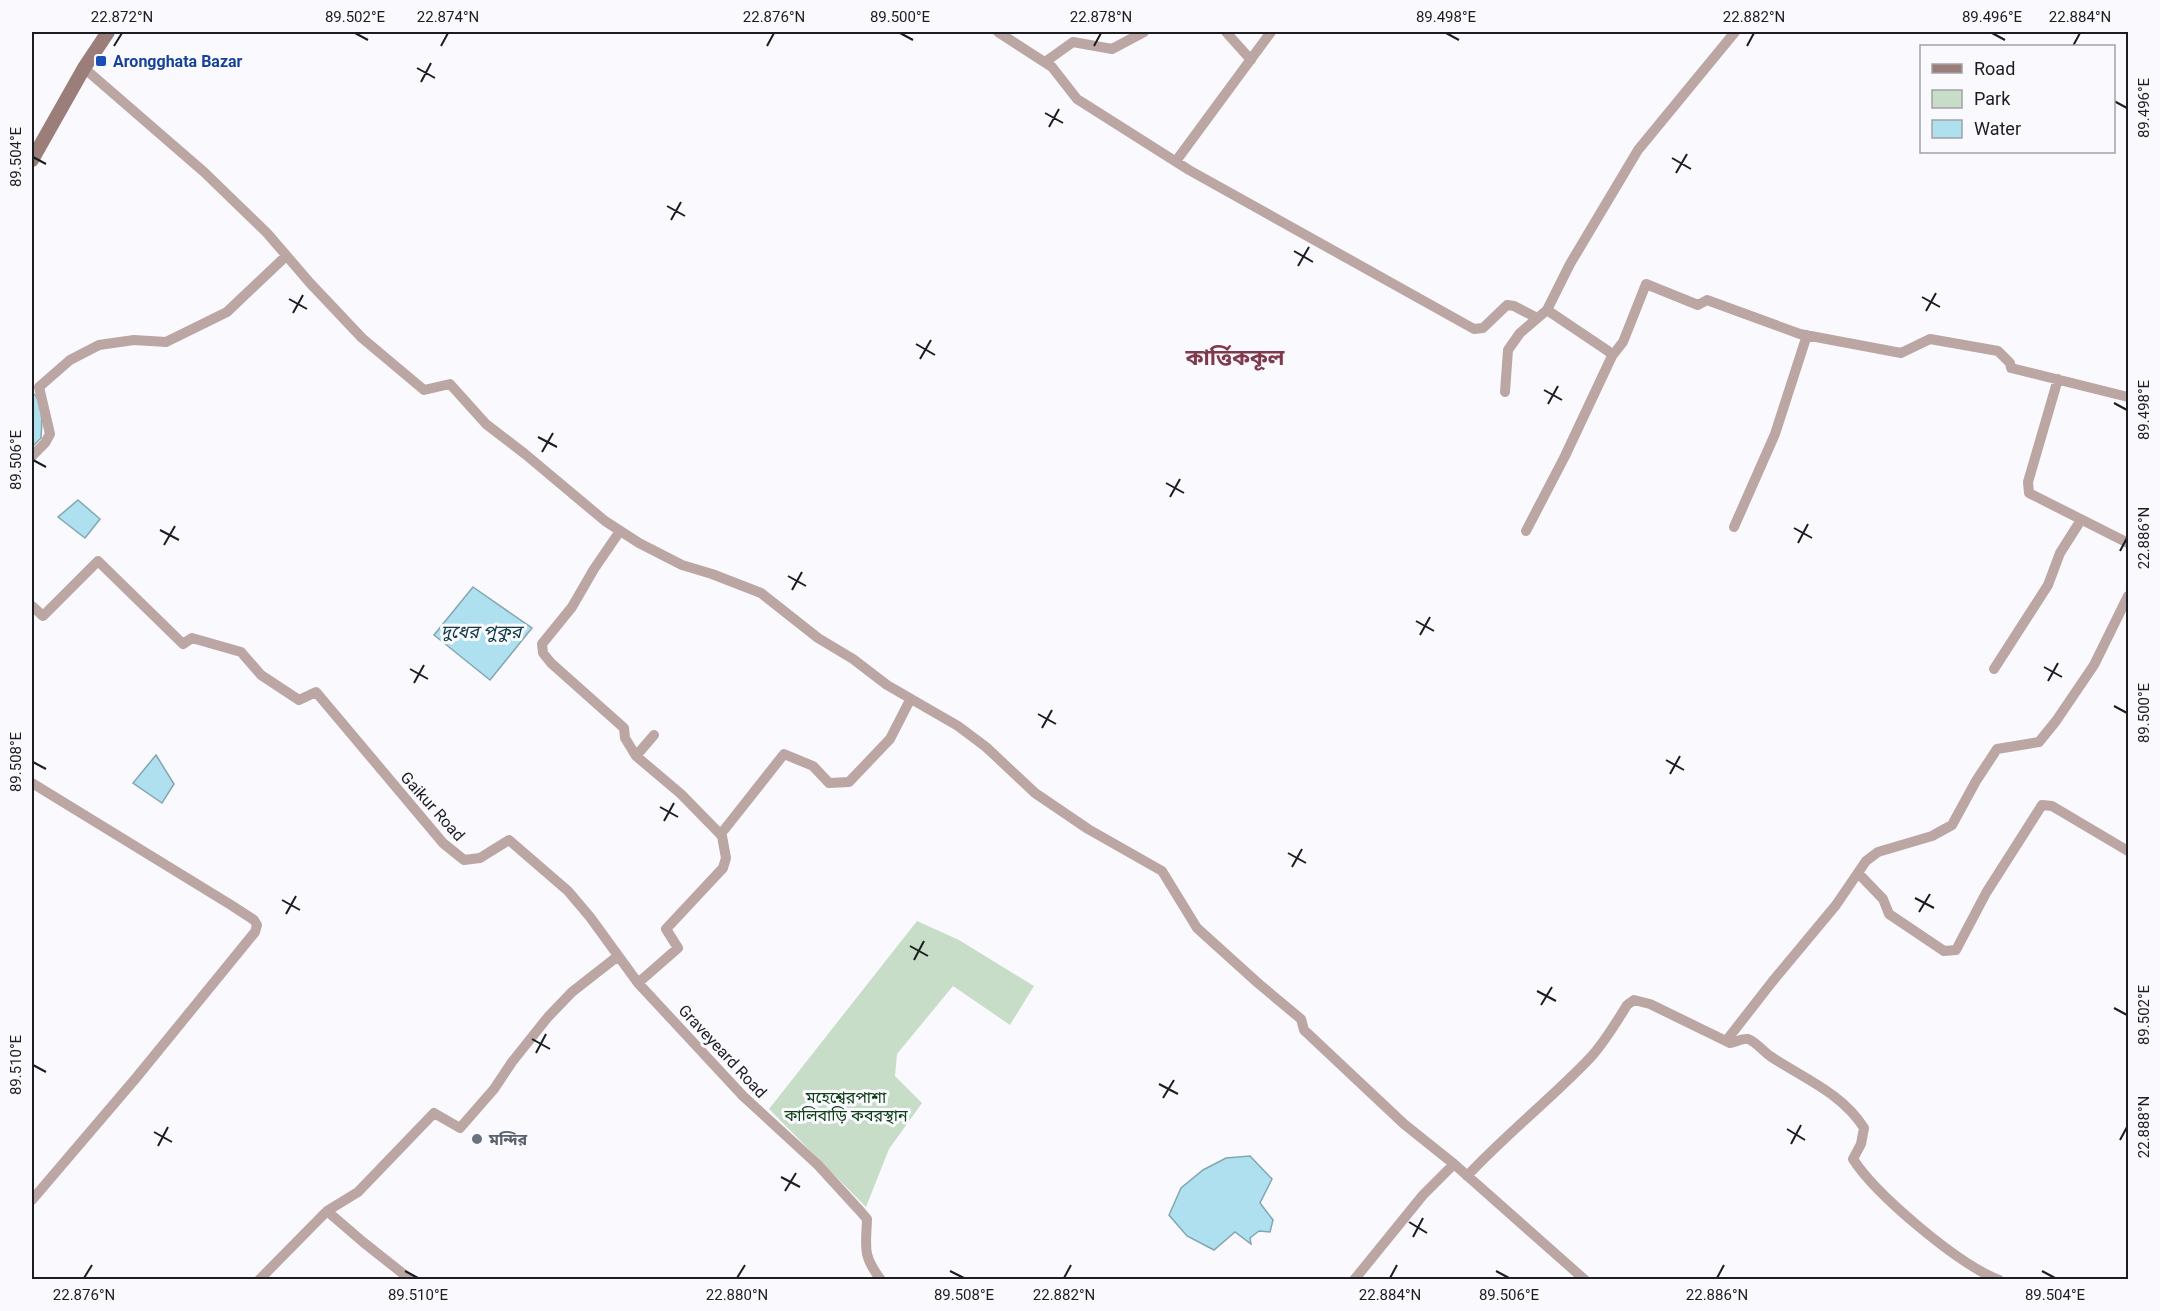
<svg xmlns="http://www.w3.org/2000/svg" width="2160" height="1311" font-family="Roboto,'Noto Sans Bengali',sans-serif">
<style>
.green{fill:#c7ddc8}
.water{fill:#afe0ef;stroke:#83a6b1;stroke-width:1.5}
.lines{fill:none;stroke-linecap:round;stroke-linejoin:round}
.street{stroke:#bba6a3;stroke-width:10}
.secondary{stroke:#9b7e79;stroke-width:14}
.ticks{fill:none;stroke:#1c1d20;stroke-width:2}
.transit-dot{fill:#1a4fb4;stroke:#fafafe;stroke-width:2}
.worship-dot{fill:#6b7280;stroke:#fafafe;stroke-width:2}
.labels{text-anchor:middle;stroke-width:6;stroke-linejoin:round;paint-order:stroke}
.transit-label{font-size:16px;font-weight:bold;fill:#164399;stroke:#fafafe;text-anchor:start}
.street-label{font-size:16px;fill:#1c1d20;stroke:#fafafe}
.park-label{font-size:16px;fill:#0f4018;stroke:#fafafe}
.worship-label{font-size:16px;font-weight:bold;fill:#5b616d;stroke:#fafafe;text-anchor:start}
.water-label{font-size:18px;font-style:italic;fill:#103c47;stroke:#fafafe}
.district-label{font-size:22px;font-weight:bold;fill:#80394c;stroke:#fafafe}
.neatline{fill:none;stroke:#1c1d20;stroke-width:2}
.ticks-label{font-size:15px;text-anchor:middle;fill:#1c1d20}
</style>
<rect width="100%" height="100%" fill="#fafafe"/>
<path class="green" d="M917 921 959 940 1034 986 1010 1025 953 986 897 1054 895 1076 922 1103 889 1149 866 1207 769 1109Z"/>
<path class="water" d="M32 392C44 401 42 424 41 438L32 447Z
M78 500 100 519 85 538 58 517Z
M473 587 532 628 490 680 434 635Z
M156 755 174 784 162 803 133 783Z
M1250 1156 1272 1179 1260 1203 1273 1220 1270 1232 1259 1231 1250 1238 1251 1244 1235 1232 1214 1250 1187 1236 1169 1215 1181 1188 1203 1170 1226 1158Z"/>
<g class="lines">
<path class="street" d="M998 32 1052 67 1077 99 1189 170 1474 329 1483 328 1507 305 1514 306 1537 318
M1226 32 1251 60
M1045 62 1073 42 1112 49 1144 32
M84 68 204 172 267 233 310 283 362 338 424 390 450 384 486 424 525 454 605 521 639 543 682 565 712 574 761 593 818 638 853 659 887 685 958 726 986 747 1035 793 1088 829 1162 871 1197 928 1259 984 1301 1019 1304 1030 1404 1124 1454 1164 1585 1280
M1176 161 1271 32
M1612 356 1623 342 1646 284 1698 305 1707 300 1800 334 1901 353 1930 339 1998 351 2010 363 2011 368 2128 397
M2058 379 2028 482 2029 493 2128 543
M1505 392 1508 350 1520 333 1547 310 1570 264 1638 150 1735 32
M32 456 45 443 50 434 39 387 70 360 99 345 134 340 166 342 227 312 286 256
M1734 527 1775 434 1807 335
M620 531 594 569 572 607 542 644 543 653 551 663 624 728 625 738 636 756 681 794 722 836 726 858 723 868 666 929 678 948 638 983
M1526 531 1565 456 1612 356 1608 351 1547 310
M32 606 43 616 98 561 183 644 192 638 241 652 261 675 299 700 316 692 443 843 464 860 480 858 509 840 568 891 590 917 638 983 743 1096 818 1165 861 1212 867 1219C866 1248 862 1255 881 1280
M1994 669 2048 585 2060 553 2081 520
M636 756 654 735
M32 783 231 905 254 920 257 925 255 932 136 1078 32 1200
M724 830 784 754 813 766 829 783 849 782 890 739 910 700
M1858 873 1883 899 1889 914 1944 951 1956 950 1986 893 2042 805 2052 806 2128 851
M1726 1041 1772 982 1836 905 1866 861 1878 852 1932 836 1952 825 1976 781 1997 749 2039 742 2056 721 2094 665 2128 596
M1467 1176C1506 1134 1551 1099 1590 1058 1604 1043 1616 1023 1627 1005L1634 1000 1650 1004 1730 1043C1736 1042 1743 1038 1748 1039 1755 1041 1763 1051 1770 1056 1803 1078 1842 1093 1864 1128L1861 1144 1853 1159C1876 1195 1958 1264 1999 1280
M327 1211 358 1192 434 1113 460 1128 494 1089 512 1062 548 1017 572 992 618 956
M259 1280 327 1211 363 1242 411 1280
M1354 1280 1423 1195 1454 1164"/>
<path class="secondary" d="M32 160 84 68 108 32"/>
</g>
<path class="ticks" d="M355 33 368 40M900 33 913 40M1446 33 1459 40M1992 33 2005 40M114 46 122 33M441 46 448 33M767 46 774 33M1094 46 1101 33M1747 46 1754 33M2073 46 2080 33M417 68 435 78M421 82 431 63M2114 101 2127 108M1045 113 1063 123M1049 127 1059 109M33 157 46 164M1672 158 1691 169M1676 173 1687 154M667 206 685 216M671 220 681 202M1294 251 1313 262M1298 266 1309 247M1922 297 1940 307M289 299 307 309M1926 311 1936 293M293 313 303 295M916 344 935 355M920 359 931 340M1544 390 1562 400M2114 403 2127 410M1548 404 1558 386M538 437 557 447M542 452 553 433M33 460 46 467M1166 483 1184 493M1170 497 1180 479M1794 528 1812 538M160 530 179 540M1798 543 1808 524M164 545 175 526M2120 551 2127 538M788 576 806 586M792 590 802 572M1416 621 1434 631M1420 635 1430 617M2044 667 2062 677M410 669 428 679M2048 681 2058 663M414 683 424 665M2114 706 2127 713M1038 714 1056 724M1042 728 1052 710M1666 760 1684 770M33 762 46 769M1670 774 1680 756M660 807 678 817M664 821 674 803M1288 853 1306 863M1292 867 1302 849M1915 898 1934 908M282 900 300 910M1919 912 1930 894M286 914 296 896M910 946 928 956M914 960 924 941M1537 991 1556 1001M1541 1005 1552 987M2114 1008 2127 1015M532 1039 550 1049M536 1053 546 1034M33 1065 46 1072M1159 1084 1178 1094M1163 1098 1174 1080M1787 1129 1805 1140M154 1132 172 1142M2120 1140 2127 1127M1791 1144 1801 1125M158 1146 168 1127M781 1177 800 1187M785 1191 796 1173M1409 1222 1427 1233M1413 1237 1423 1218M405 1271 418 1278M950 1271 964 1278M1496 1271 1509 1278M2042 1271 2055 1278M84 1278 92 1265M737 1278 745 1265M1064 1278 1071 1265M1390 1278 1397 1265M1717 1278 1724 1265"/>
<rect class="transit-dot" x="95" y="55" width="12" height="12" rx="3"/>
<circle class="worship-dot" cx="477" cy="1139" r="6"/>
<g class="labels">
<g class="transit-label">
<text x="113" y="67">Arongghata Bazar</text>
</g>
<g class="street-label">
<text transform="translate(433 806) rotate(48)" y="6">Gaikur Road</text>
<text transform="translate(723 1051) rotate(47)" y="6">Graveyeard Road</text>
</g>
<g class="park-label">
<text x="846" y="1103">মহেশ্বেরপাশা<tspan x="846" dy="18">কালিবাড়ি কবরস্থান</tspan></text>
</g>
<g class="worship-label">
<text x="489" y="1145">মন্দির</text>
</g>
<g class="water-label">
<text x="481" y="638">দুধের পুকুর</text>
</g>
<g class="district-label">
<text x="1235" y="365">কার্ত্তিককূল</text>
</g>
</g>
<rect width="2160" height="1311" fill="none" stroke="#fafafe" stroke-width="66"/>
<rect x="1920" y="45" width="195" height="108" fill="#fafafe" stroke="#a1a2a5" stroke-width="1.5"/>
<rect x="1932" y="64" width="30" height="9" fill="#9b7e79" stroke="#a1a2a5" stroke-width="1.5"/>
<text x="1974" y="75" font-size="18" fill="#1c1d20">Road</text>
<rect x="1932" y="90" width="30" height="18" fill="#c7ddc8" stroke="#a1a2a5" stroke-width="1.5"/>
<text x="1974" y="105" font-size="18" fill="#1c1d20">Park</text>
<rect x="1932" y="120" width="30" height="18" fill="#afe0ef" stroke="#a1a2a5" stroke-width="1.5"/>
<text x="1974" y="135" font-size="18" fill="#1c1d20">Water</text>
<rect x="33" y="33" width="2094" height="1245" class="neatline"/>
<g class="ticks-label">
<text x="122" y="22">22.872°N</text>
<text x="355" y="22">89.502°E</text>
<text x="448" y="22">22.874°N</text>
<text x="774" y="22">22.876°N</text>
<text x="900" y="22">89.500°E</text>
<text x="1101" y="22">22.878°N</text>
<text x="1446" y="22">89.498°E</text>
<text x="1754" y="22">22.882°N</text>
<text x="1992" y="22">89.496°E</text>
<text x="2080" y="22">22.884°N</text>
<text transform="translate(2144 108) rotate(-90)" y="5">89.496°E</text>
<text transform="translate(16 157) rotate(-90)" y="5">89.504°E</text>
<text transform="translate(2144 410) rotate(-90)" y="5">89.498°E</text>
<text transform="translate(16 460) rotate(-90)" y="5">89.506°E</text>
<text transform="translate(2144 538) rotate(-90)" y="5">22.886°N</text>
<text transform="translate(2144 713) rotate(-90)" y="5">89.500°E</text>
<text transform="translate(16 762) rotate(-90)" y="5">89.508°E</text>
<text transform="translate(2144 1015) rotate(-90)" y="5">89.502°E</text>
<text transform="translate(16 1065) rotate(-90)" y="5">89.510°E</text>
<text transform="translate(2144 1127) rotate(-90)" y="5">22.888°N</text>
<text x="84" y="1300">22.876°N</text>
<text x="418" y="1300">89.510°E</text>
<text x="737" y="1300">22.880°N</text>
<text x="964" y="1300">89.508°E</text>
<text x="1064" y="1300">22.882°N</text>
<text x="1390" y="1300">22.884°N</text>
<text x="1509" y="1300">89.506°E</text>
<text x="1717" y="1300">22.886°N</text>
<text x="2055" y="1300">89.504°E</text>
</g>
</svg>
